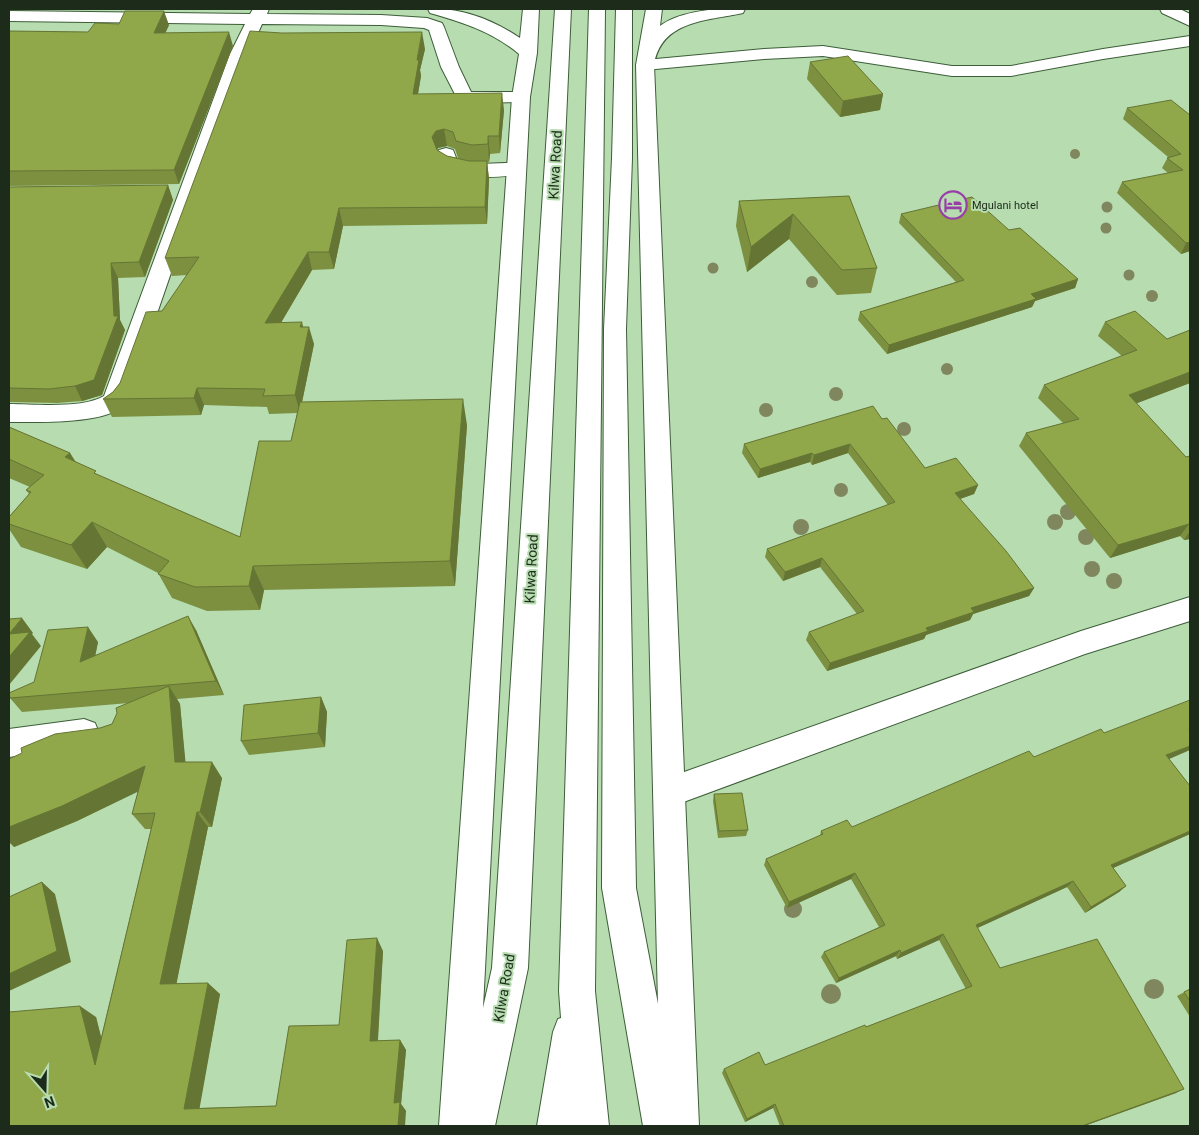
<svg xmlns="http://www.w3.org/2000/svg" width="1199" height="1135" font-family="Roboto,sans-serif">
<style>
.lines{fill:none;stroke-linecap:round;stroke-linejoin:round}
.minor-casing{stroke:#3d5e38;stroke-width:2}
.highway-casing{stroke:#3d5e38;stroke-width:2}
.minor{fill:#fff;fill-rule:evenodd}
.highway{fill:#fff;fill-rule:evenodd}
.tree{fill:#80865d}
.wall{fill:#7c9040;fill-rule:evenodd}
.shaded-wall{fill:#657534}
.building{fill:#90a74a;stroke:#657534}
.labels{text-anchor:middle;stroke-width:4;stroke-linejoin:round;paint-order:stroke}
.far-poi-label{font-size:11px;fill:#1c2b1a;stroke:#b6dcb0;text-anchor:start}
.street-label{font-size:14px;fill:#1c2b1a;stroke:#b6dcb0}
</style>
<rect width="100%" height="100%" fill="#b6dcb0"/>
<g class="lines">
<g class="minor-casing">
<path id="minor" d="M253 9H269L267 14 381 15 427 18 442 23 444 27 459 67 471 92H521L527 93 530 97 527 101 521 102 465 103 459 102 441 67 429 30 424 28 381 25 262 24C245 61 234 99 220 137 189 218 162 299 134 381 130 390 127 402 120 408 101 424 34 422 9 422V404C35 404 82 409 104 396L230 54 245 24 9 21V11L250 14Z
M589 9H605L595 991 609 1126H537L553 1032 558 1019 561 1018 559 991Z
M1160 9H1180L1190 14V26L1162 13Z
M1190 36V46L1103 59 1011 76H952L823 56 764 59 645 70 639 69 636 65 639 61 645 60 764 49 823 46 952 66H1011L1103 49Z
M446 148 453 150 457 160C479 169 501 159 523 165L526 169 523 173C503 178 461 180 442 168 438 165 437 159 436 154L439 150Z
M1190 597V621L1085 654 670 807 659 802 654 792 659 782 670 777 1081 631Z
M84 719 95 723 99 733 95 743 84 747 9 757V729Z"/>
</g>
<g class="highway-casing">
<path id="highway" d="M428 9C461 7 493 20 520 38L523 9H539L537 53 530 97 483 1008 492 968 555 9H571L528 968 495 1126H439L512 97 519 54C493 32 462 22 430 13Z
M616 9H632V158L626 329 636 888 658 1004 636 65 646 9H662L660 26C679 11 721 7 745 9L743 13C707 21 661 20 654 65L699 1126H643L602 888 604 329 612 158Z"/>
</g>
<use href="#minor" class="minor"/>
<use href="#highway" class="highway"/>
</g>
<g class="tree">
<circle cx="1075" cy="154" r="5"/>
<circle cx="1107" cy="207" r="5.5"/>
<circle cx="1106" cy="228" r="5.5"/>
<circle cx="713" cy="268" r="5.5"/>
<circle cx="1129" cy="275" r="5.5"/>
<circle cx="812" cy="282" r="6"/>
<circle cx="1152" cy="296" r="6"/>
<circle cx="947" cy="369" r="6"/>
<circle cx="836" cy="394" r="7"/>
<circle cx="766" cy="410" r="7"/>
<circle cx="904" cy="429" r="7"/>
<circle cx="841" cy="490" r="7"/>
<circle cx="1068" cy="512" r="8"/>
<circle cx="1055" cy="522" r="8"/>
<circle cx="801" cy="527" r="8"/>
<circle cx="1086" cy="537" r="8"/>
<circle cx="1092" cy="569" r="8"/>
<circle cx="1114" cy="581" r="8"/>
<circle cx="793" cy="909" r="9"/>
<circle cx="1154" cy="989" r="10"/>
<circle cx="831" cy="994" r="10"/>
</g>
<path class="wall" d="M169 25 165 33 233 46 179 184 9 186V31L88 32Z
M425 49 420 70 421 76 418 94 504 110 500 153 490 154 489 162H487L489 179 487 224 343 226 334 269 312 270 281 322 303 327 314 344 302 402 467 425 455 586 264 590 260 610 207 611 172 598 158 573 107 547 87 569 21 547 9 529V517L29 494 26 490 30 487 9 478V427L70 453 76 462 98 475 240 537 291 441 297 413 269 414 267 407 204 405 201 415 112 417 103 399 113 392 120 383 162 311 187 275 172 276 165 258ZM447 146 455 149 458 158 447 156 437 151 438 148Z
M810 62 883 94 880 110 840 117 807 79Z
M1127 108 1190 115V251L1181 254 1117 193 1122 182 1168 173 1162 168 1168 157 1123 119Z
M168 185 173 200 145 277 118 278 120 320 125 330 102 395 82 401 57 403 9 402V187Z
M849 196 877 268 871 293 837 295 789 239 747 272 736 226 739 201Z
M901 214 1009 230 1078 279 1075 288 1035 301 1032 307 887 354 858 320 860 312 956 282 899 223Z
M1105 322 1167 339 1190 330V383L1136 403 1186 457 1190 456V539L1184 540 1180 536 1110 558 1019 446 1026 433 1063 423 1038 398 1044 385 1122 356 1098 336Z
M882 419 925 468 978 485 974 494 960 499 1034 588 1029 596 973 614 970 620 926 635 924 639 827 671 806 640 809 632 857 614 820 567 783 581 765 557 767 549 888 505 848 453 812 465 810 462 758 478 742 453 744 444Z
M196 630 224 695 177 699 180 704 185 762 222 778 212 827H208L176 984 220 994 199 1108 276 1106 339 1025 383 951 378 1041 400 1040 406 1050 401 1104 406 1111 9 1126 96 1017 101 1038 151 829H145L132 814 138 791 77 821 14 847 100 728 112 724 129 703 22 712 10 698 98 642 95 656Z
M321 697 327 712 325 747 249 755 241 741Z
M1104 733 1169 759 1190 786V834L1113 868 1126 886 1119 892 1085 913 1067 887 977 928 1000 968 1176 1093 1084 1126H780L773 1108 745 1122 722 1073 724 1069 765 1065 966 989 939 940 897 959 896 956 836 983 821 957 824 952 879 927 851 879 787 908 764 865 766 859 820 836 821 831 852 827 1034 757Z
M714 794 748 830 746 836 718 838 713 801Z
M1190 989V1017L1177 996Z"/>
<path class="shaded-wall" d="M164 11 169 25 159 47 154 33Z
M229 32 233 46 179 184 174 170Z
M422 32 425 49 420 70 421 76 415 111 413 94 417 60Z
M502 93 504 110 500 153 499 136Z
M883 94 880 110 840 117 843 101Z
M444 129 447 146 438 148 434 154 432 137 436 131Z
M488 136 490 154 489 162 488 144Z
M487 161 489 179 487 224 485 207Z
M168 185 173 200 145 277 139 262Z
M339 208 343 226 334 269 329 252Z
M793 214 789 239 747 272 751 247Z
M1190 242V251L1181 254 1186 243Z
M308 252 312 270 271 340 265 323Z
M111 263 118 278 120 320 125 330 102 395 82 401 75 386 114 316Z
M1078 279 1075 288 1035 301 1032 307 887 354 889 345 1031 294Z
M302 322 306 339 309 327 314 344 300 412 295 395 300 327Z
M1190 372V383L1122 409 1129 395Z
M197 388 204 405 201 415 194 398Z
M463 399 467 425 455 586 450 561Z
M850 444 848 453 812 465 814 455Z
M70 453 85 479 65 457Z
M812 453 810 462 758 478 760 469Z
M978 485 974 494 951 502 955 493Z
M92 522 107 547 87 569 71 545Z
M1189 524 1180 536 1110 558 1118 545Z
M1190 531V539L1184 540Z
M822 558 820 567 783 581 785 572Z
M253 566 264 590 260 610 249 586Z
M1034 588 1029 596 973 614 970 620 926 635 924 639 827 671 830 663 926 628 971 608Z
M188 616 196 630 224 695 216 681Z
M22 618 33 633 32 634 41 646 9 685V634Z
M88 627 98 642 91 677 80 662Z
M169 686 180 704 187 778 175 762Z
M321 697 327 712 325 747 318 733Z
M1190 746V750L1160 763 1166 755Z
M212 762 222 778 212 827 200 812Z
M145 766 158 782 77 821 14 847 9 842V827Z
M197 812 208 827 174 996 160 984Z
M1190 831V834L1104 872 1111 865Z
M855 873 851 879 787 908 789 902Z
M1073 881 1067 887 971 931 976 925Z
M42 882 55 894 71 962 9 991V974Z
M1126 886 1119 892 1085 913 1091 907Z
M943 934 939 940 897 959 901 953Z
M377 938 383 951 377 1051 370 1041Z
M900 950 896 956 836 983 839 978Z
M208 983 220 994 198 1117 184 1109Z
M80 1006 96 1017 111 1075 95 1065Z
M400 1040 406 1050 401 1104 406 1111 405 1126H398L394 1103Z
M1184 1089 1176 1093 1084 1126H1082Z
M775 1104 773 1108 745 1122 747 1119Z"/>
<path class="building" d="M125 11H164L154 33 229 32 174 170 9 171V31L88 32 95 23 119 24Z
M250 31 282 33 422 32 417 60H419L413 94 502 93 499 136H488V144L472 145 456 141 453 132 444 129 436 131 432 137 437 150 447 156 469 161H487L485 207 339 208 329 252H308L265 323 302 322 300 327H309L295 395 263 396 265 389 197 388 194 398 103 399 113 392 120 383 146 312 162 311 199 257 165 258Z
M848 56 883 94 843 101 810 62Z
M1171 100 1190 115V242L1186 243 1122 182 1183 170 1167 158 1181 154 1127 108Z
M168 185 139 262 111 263 114 316H118L94 380 75 386 49 389 9 388V187Z
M849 196 877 268 842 270 793 214 751 247 739 201Z
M972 197 1009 230 1020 228 1078 279 1031 294 1036 299 889 345 860 312 964 280 901 214Z
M1135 311 1167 339 1190 330V372L1129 395 1186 457 1190 456V525L1189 524 1118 545 1026 433 1079 419 1044 385 1137 350 1105 322Z
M463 399 450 561 253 566 249 586 195 587 158 574 169 561 92 522 71 545 9 524V517L31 492 26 490 44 475 9 459V427L70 453 65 457 96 471 94 473 240 537 259 441H291L300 402Z
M873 406 882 419 887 418 925 468 956 458 978 485 955 493 1006 551 1034 588 971 608 974 612 926 628 928 631 830 663 809 632 864 611 822 558 785 572 767 549 895 502 850 444 814 455 812 453 760 469 744 444Z
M188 616 216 681 10 698 9 693 34 682 48 630 88 627 80 662Z
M22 618 9 634 30 632 9 657V619Z
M169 686 175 762H212L200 812H197L160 984 208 983 184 1109 276 1106 289 1026 339 1025 347 940 377 938 370 1041 400 1040 394 1103 400 1102 398 1126H9V1012L80 1006 95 1065 155 813 132 814 145 766 62 806 9 827V759L22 753 21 748 55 734 100 728 112 724 117 713 116 708Z
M321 697 318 733 241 741 244 705Z
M1190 700V729H1189L1190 732V746L1166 755 1190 786V831L1111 865 1126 886 1091 907 1073 881 976 925 1000 968 1097 939 1184 1089 1082 1126H784L775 1104 747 1119 724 1069 759 1052 765 1065 865 1025 866 1027 972 986 943 934 901 953 900 950 839 978 824 952 885 925 855 873 789 902 766 859 823 834 821 831 847 820 852 827 1029 751 1034 757 1101 729 1104 733Z
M742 793 748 830 719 831 714 794Z
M42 882 57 951 9 974V897Z
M1190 989V1001L1184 992Z"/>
<defs>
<g id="hotel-ring" transform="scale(1.4375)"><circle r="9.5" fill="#b6dcb0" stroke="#993ea9" stroke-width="1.5"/><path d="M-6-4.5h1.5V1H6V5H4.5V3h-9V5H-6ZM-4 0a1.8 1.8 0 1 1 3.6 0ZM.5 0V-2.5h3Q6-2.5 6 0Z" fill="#993ea9"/></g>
</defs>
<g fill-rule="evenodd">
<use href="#hotel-ring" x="953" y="205"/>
</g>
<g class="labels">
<g class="far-poi-label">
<text x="972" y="209">Mgulani hotel</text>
</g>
<g class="street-label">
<text transform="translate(555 165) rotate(-87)" y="5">Kilwa Road</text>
<text transform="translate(531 569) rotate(-87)" y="5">Kilwa Road</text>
<text transform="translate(504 988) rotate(-80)" y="5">Kilwa Road</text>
</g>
</g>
<rect width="1199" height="1135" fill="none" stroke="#1c2b1a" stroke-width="20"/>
<g transform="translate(45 1090) rotate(160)" stroke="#b6dcb0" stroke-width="4" paint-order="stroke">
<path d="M0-4L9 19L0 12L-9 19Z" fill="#1c2b1a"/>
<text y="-8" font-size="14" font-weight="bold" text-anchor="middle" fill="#1c2b1a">N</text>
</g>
</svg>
